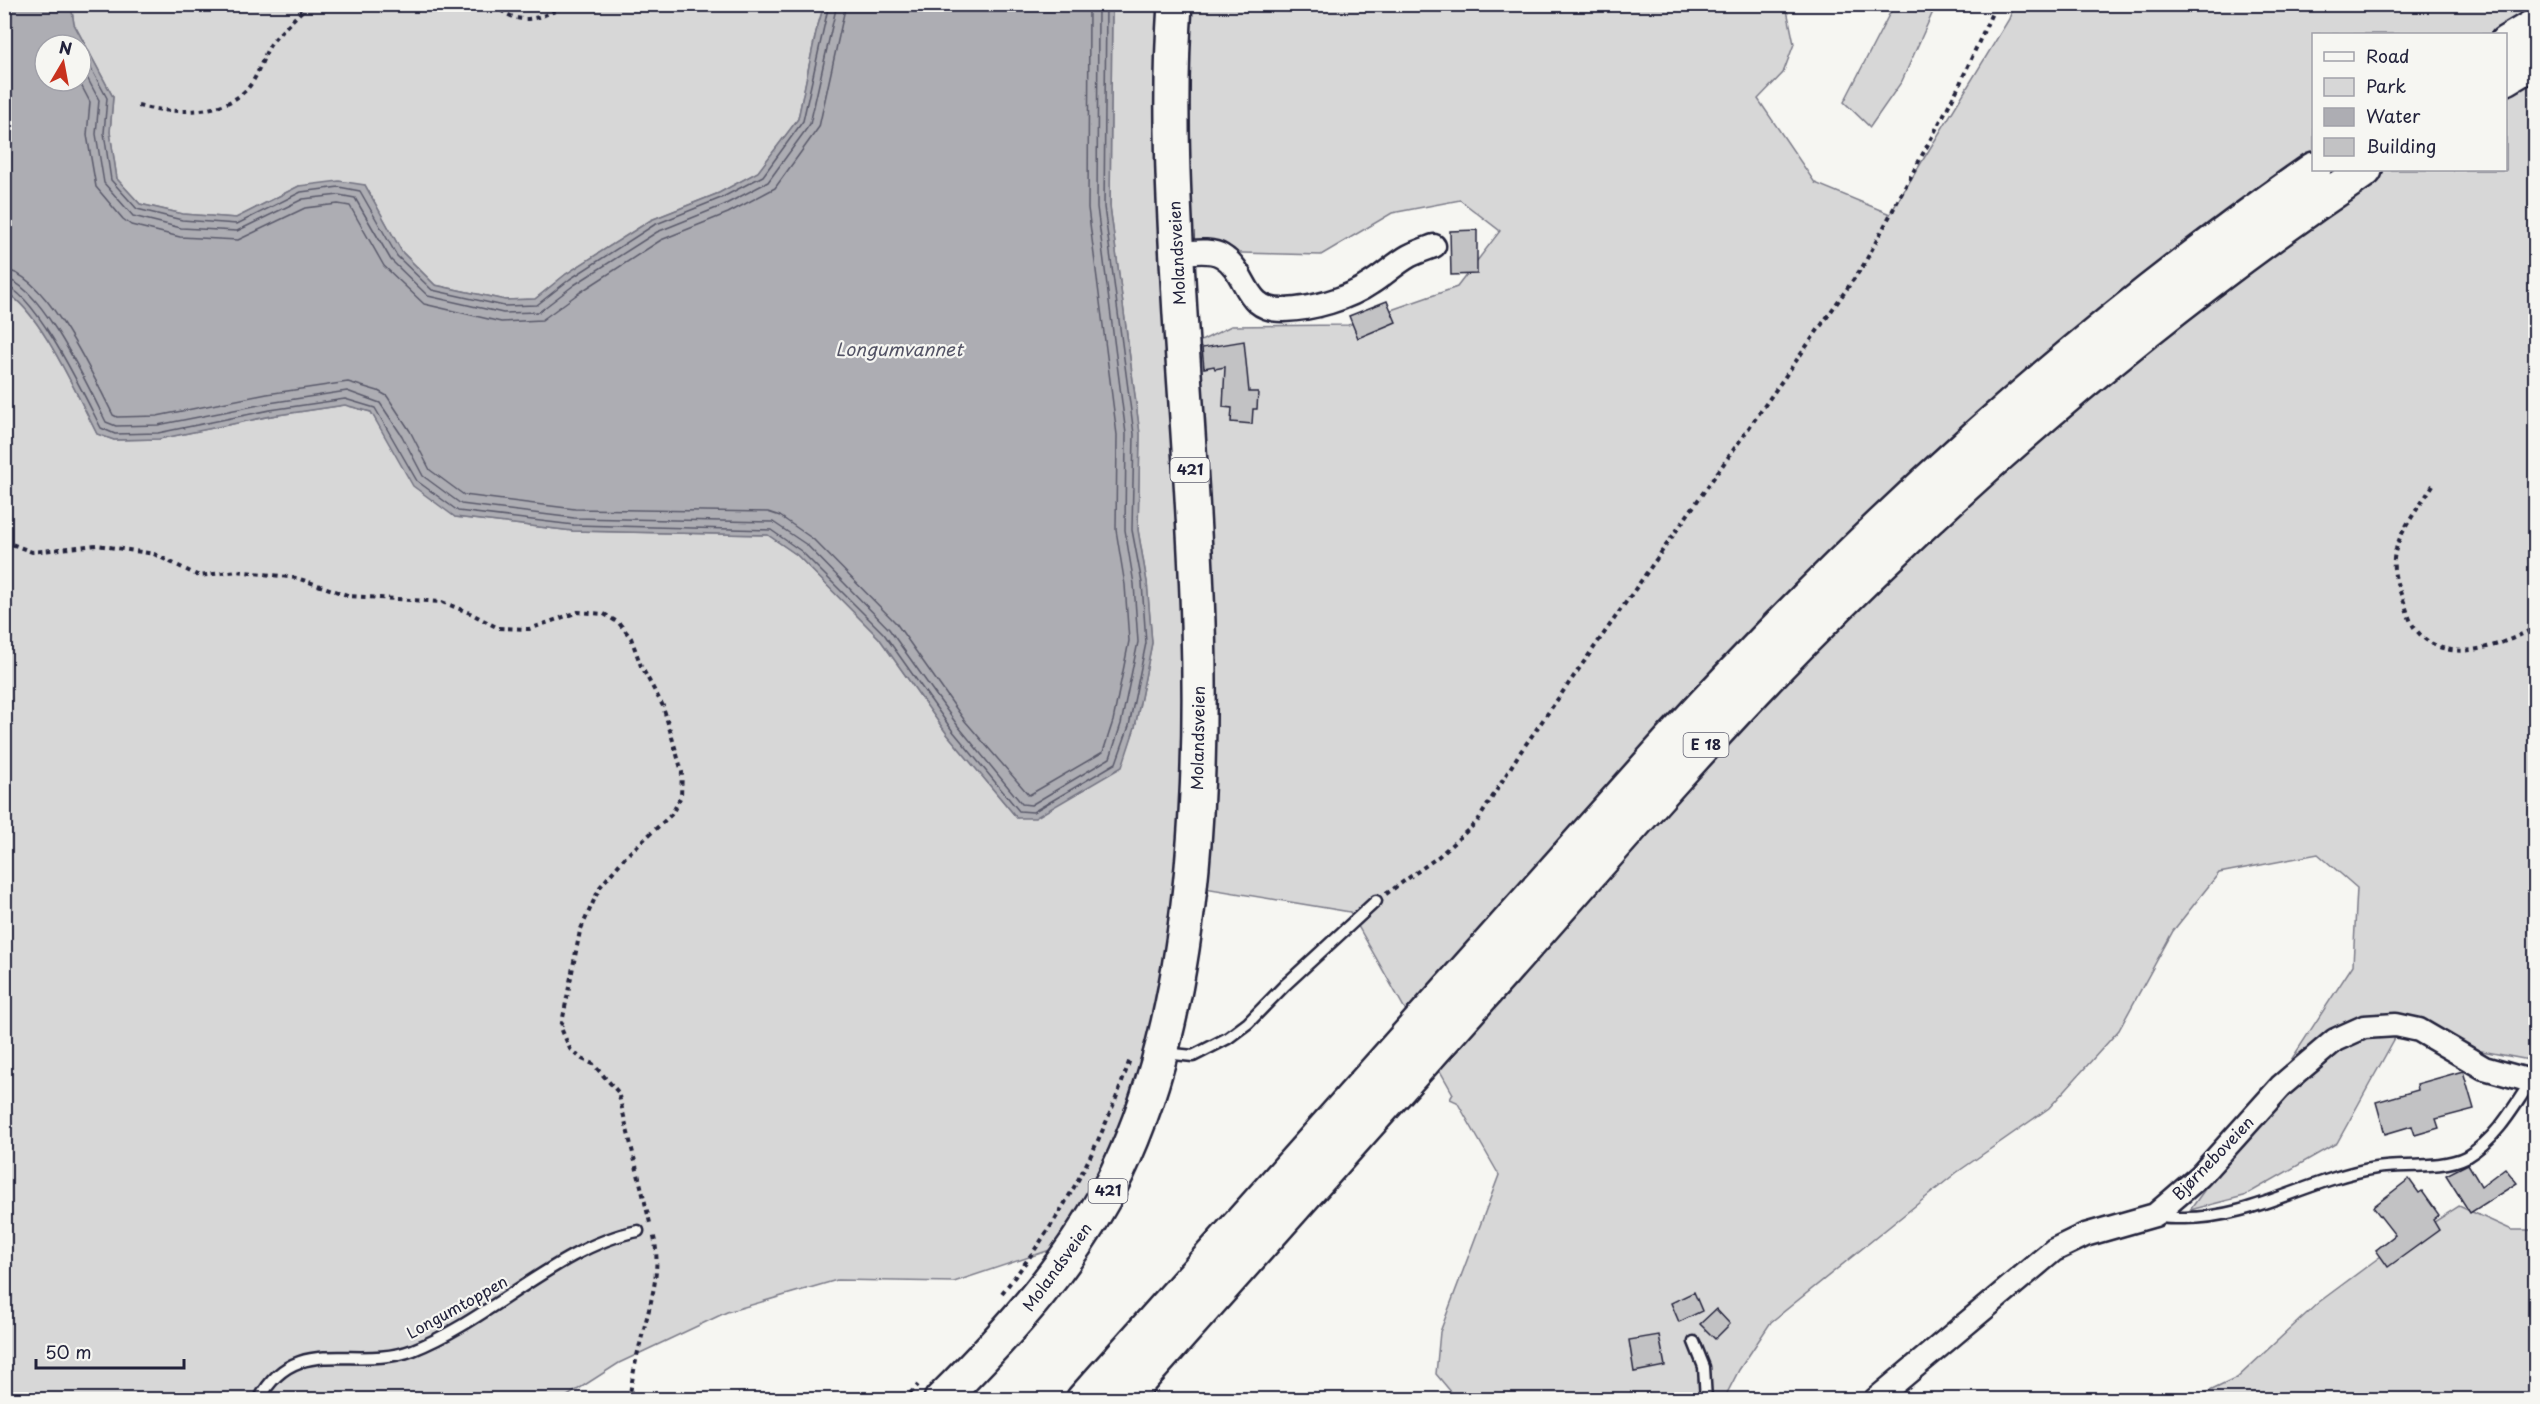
<svg xmlns="http://www.w3.org/2000/svg" width="2540" height="1404" font-family="'Playpen Sans',sans-serif">
<style>
.green{fill:#d7d7d7;stroke:#7c7c89;stroke-width:1.5;fill-rule:evenodd}
.water{fill:#adadb3;stroke:#757583;stroke-width:1.5;fill-rule:evenodd}
.lines{fill:none;stroke-linecap:round;stroke-linejoin:round}
.shore{stroke:#5a5a6b;stroke-width:1.5}
.building{fill:#c2c2c4;stroke:#22223b;stroke-width:1.5}
.lane-casing{stroke:#22223b;stroke-width:15}
.street-casing{stroke:#22223b;stroke-width:27}
.primary-casing{stroke:#22223b;stroke-width:38}
.highway-casing{stroke:#22223b;stroke-width:38}
.path{stroke:#22223b;stroke-width:4;stroke-dasharray:4.5 4.5;stroke-linecap:butt}
.lane{stroke:#f6f6f2;stroke-width:10}
.street{stroke:#f6f6f2;stroke-width:22}
.primary{stroke:#f6f6f2;stroke-width:33}
.highway{stroke:#f6f6f2;stroke-width:33}
.labels{text-anchor:middle;stroke-width:4.5;stroke-linejoin:round;paint-order:stroke}
.shield{fill:#f6f6f2;stroke:#626272;stroke-width:1.5}
.shield-label{font-size:15px;font-weight:bold;fill:#22223b}
.street-label{font-size:16px;fill:#22223b;stroke:#f6f6f2}
.water-label{font-size:18px;font-style:italic;fill:#535365;stroke:#f6f6f2}
</style>
<rect width="100%" height="100%" fill="#f6f6f2"/>
<filter id="ink" filterUnits="userSpaceOnUse"><feTurbulence type="fractalNoise" baseFrequency=".0167" numOctaves="2"/><feDisplacementMap in="SourceGraphic" scale="12" xChannelSelector="R" yChannelSelector="G"/><feConvolveMatrix kernelMatrix="1 2 1 2 8 2 1 2 1" color-interpolation-filters="sRGB"/></filter>
<g filter="url(#ink)">
<path class="green" d="M71 5H824L816 32 798 119 758 172 719 193 651 220 566 274 535 299 505 300 435 285 402 252 365 185 299 186 236 218 183 214 140 204 117 179 110 132 113 97 74 24Z
M1112 5H1786L1794 44 1783 73 1758 99 1815 183 1890 214 2009 19 2014 5H2535L2536 616 2531 631 2535 630V1061L2439 1043 2395 1038 2337 1143 2244 1196 2190 1210 2226 1160 2353 965 2357 888 2318 854 2219 873 2173 931 2119 1030 2049 1108 1956 1173 1771 1322 1739 1370 1724 1399H1457L1436 1374 1440 1332 1499 1175 1457 1102 1450 1099 1453 1094 1350 912 1193 886 1107 1184 1053 1249 954 1282 837 1280 727 1312 619 1363 563 1399 5 1400V292C39 308 79 399 97 434L114 440 159 439 271 416 345 405 371 412 390 442 455 517 573 531 768 535 797 555 879 638 947 734 1017 818 1121 767 1135 727 1152 643 1147 582 1138 530 1140 434 1110 206ZM2314 34H2506V170H2314ZM1460 200 1500 231 1457 287 1348 325 1231 326 1191 346 1162 272 1204 252 1321 255 1392 213Z
M1894 5H1936L1902 81 1870 127 1844 102Z
M2459 1206 2512 1230H2535V1399L2191 1400 2237 1378 2319 1302 2381 1256Z"/>
<path class="water" d="M5 4 71 5 74 24 113 97 110 132 117 179 140 204 183 214 236 218 299 186 339 181 365 185 402 252 435 285 505 300 535 299 566 274 651 220 719 193 758 172 798 119 816 32 824 5H1112L1110 206 1140 434 1138 530 1147 582 1152 643 1135 727 1122 767 1035 818H1017L947 734 879 638 797 555 768 535 573 531 455 517 413 486 371 412 345 405 271 416 159 439 114 440 97 434C79 399 39 308 5 292ZM45 45H81V81H45Z"/>
<g class="lines">
<path class="shore" d="M81 50 107 98 104 133 111 180 137 209 182 220 237 224 301 192 339 187 360 191 397 256 432 290 504 306 537 305 570 279 654 225 721 198 763 176 803 121 829 4
M81 66 99 100 96 134 104 183 133 216 181 228 237 231 303 199 339 195 355 198 391 260 428 296 503 313 539 312 574 285 657 232 724 205 768 182 810 124 837 4
M79 81 90 102 87 135 96 187 123 219 131 225 180 237 238 240 305 208 338 204 350 206 384 266 424 304 501 322 542 320 579 293 661 240 728 213 775 188 819 127 846 4
M4 270C45 271 96 381 113 415L117 417 157 416 267 394 348 382 378 391 387 396 410 431 430 470 464 495 575 509 768 512 780 516 813 539 896 623 965 721 1029 795 1103 752 1113 721 1129 641 1125 585 1116 530 1117 435 1088 208 1089 4
M4 279C39 280 91 392 106 422L116 426 158 425 269 403 347 391 380 403 402 436 423 476 461 504 574 518 773 522 807 545 889 629 958 726 1022 804 1031 805 1110 758 1121 724 1138 642 1134 584 1125 530 1126 434 1097 207 1098 4
M4 286C34 289 87 401 101 428L115 434 158 433 270 410 345 399 375 408 417 481 458 511 574 525 771 530 801 551 884 634 952 730 1019 811 1033 812 1116 763 1129 726 1146 643 1142 583 1132 530 1134 434 1104 207 1106 4"/>
</g>
<path class="building" d="M1477 230V274L1451 275 1450 231Z
M1387 301 1396 322 1358 338 1349 316Z
M1244 341 1249 392H1258L1257 409H1253L1252 424 1231 422 1232 408 1223 407 1225 367 1215 369 1214 366 1204 368 1202 348Z
M2463 1071 2474 1109 2436 1119 2439 1128 2415 1135 2412 1126 2385 1134 2376 1102 2418 1090 2417 1084Z
M2468 1164 2481 1186 2505 1168 2517 1183 2470 1213 2446 1175Z
M2409 1179 2419 1193 2422 1191 2439 1215 2433 1220 2439 1230 2388 1267 2376 1250 2395 1235 2373 1207Z
M1694 1292 1702 1311 1679 1322 1671 1303Z
M1716 1309 1730 1324 1715 1339 1700 1324Z
M1659 1335 1665 1366 1634 1372 1629 1340Z"/>
<g class="lines">
<g class="lane-casing">
<path id="lane" d="M1164 1053 1193 1056 1228 1038 1248 1023 1285 985 1376 901
M2155 1215C2164 1219 2172 1218 2182 1218 2252 1219 2308 1179 2376 1168 2401 1164 2443 1169 2466 1157 2495 1140 2513 1109 2531 1081
M1694 1342 1704 1367 1706 1400
M259 1400C295 1331 355 1372 413 1350 490 1320 559 1246 638 1231"/>
</g>
<g class="street-casing">
<path id="street" d="M1177 253C1190 253 1210 248 1222 256 1249 272 1242 311 1284 310 1312 309 1348 299 1371 283 1384 275 1395 264 1409 256 1417 252 1426 249 1434 246
M1875 1400 2054 1250 2085 1235 2155 1215 2200 1176 2281 1086 2335 1040 2364 1027 2396 1025 2419 1030 2484 1068 2531 1081 2536 1080"/>
</g>
<g class="primary-casing">
<path id="primary" d="M941 1400C1009 1332 1075 1260 1117 1173 1163 1077 1182 972 1192 867 1209 683 1192 498 1180 314 1174 211 1168 108 1175 4"/>
</g>
<g class="highway-casing">
<path id="highway" d="M2506 43 2536 25
M2506 78 2536 60
M1083 1400 1669 742C1866 527 2074 336 2314 169
M1122 1400C1249 1257 1376 1114 1503 972 1601 862 1696 750 1799 645 1972 469 2161 308 2365 170"/>
</g>
<path class="path" d="M494 4C520 30 541 17 570 4
M138 106C171 113 221 117 247 89 260 75 263 53 273 41 284 28 297 16 309 4
M2433 485C2421 505 2402 527 2396 549 2390 568 2397 584 2404 602 2407 610 2409 620 2414 627 2443 669 2501 646 2536 627
M4 541 32 552 97 545 154 554 199 576 237 571 297 578 350 596 442 602 470 613 498 628 529 629 578 612 604 614 619 623 631 638 641 666 663 706 682 772 681 796 672 814 627 855 600 887 580 931 561 1028 570 1049 582 1059 593 1064 618 1092 650 1223
M1386 894 1438 857 1477 822 1519 754 1863 266 1958 88 1996 4
M1002 1293C1059 1223 1102 1145 1130 1059
M629 1400C632 1381 635 1362 640 1344 649 1307 663 1271 653 1233
M904 1400 918 1385"/>
<use href="#lane" class="lane"/>
<use href="#street" class="street"/>
<use href="#primary" class="primary"/>
<use href="#highway" class="highway"/>
</g>
</g>
<g class="labels">
<g class="shield">
<rect x="1170.5" y="458" width="39" height="24" rx="4.5"/>
<rect x="1683.5" y="733" width="45" height="24" rx="4.5"/>
<rect x="1088.5" y="1179" width="39" height="24" rx="4.5"/>
</g>
<g class="shield-label">
<text x="1190" y="475">421</text>
<text x="1706" y="750">E 18</text>
<text x="1108" y="1196">421</text>
</g>
<g class="street-label">
<text transform="translate(1177 253) rotate(-93)" y="6">Molandsveien</text>
<text transform="translate(1198 738) rotate(-89)" y="6">Molandsveien</text>
<text transform="translate(2213 1158) rotate(-46)" y="6">Bjørneboveien</text>
<text transform="translate(1057 1267) rotate(-54)" y="6">Molandsveien</text>
<text transform="translate(457 1307) rotate(-29)" y="6">Longumtoppen</text>
</g>
<g class="water-label">
<text x="899" y="356">Longumvannet</text>
</g>
</g>
<rect width="2540" height="1404" fill="none" stroke="#f6f6f2" stroke-width="24"/>
<rect x="12" y="12" width="2516" height="1380" fill="none" stroke="#22223b" stroke-width="2" filter="url(#ink)"/>
<rect x="2312" y="33" width="195" height="138" fill="#f6f6f2" stroke="#a1a1a9" stroke-width="1.5"/>
<rect x="2324" y="52" width="30" height="9" fill="#f6f6f2" stroke="#a1a1a9" stroke-width="1.5"/>
<text x="2366" y="63" font-size="18" fill="#22223b">Road</text>
<rect x="2324" y="78" width="30" height="18" fill="#d7d7d7" stroke="#a1a1a9" stroke-width="1.5"/>
<text x="2366" y="93" font-size="18" fill="#22223b">Park</text>
<rect x="2324" y="108" width="30" height="18" fill="#adadb3" stroke="#a1a1a9" stroke-width="1.5"/>
<text x="2366" y="123" font-size="18" fill="#22223b">Water</text>
<rect x="2324" y="138" width="30" height="18" fill="#c2c2c4" stroke="#a1a1a9" stroke-width="1.5"/>
<text x="2366" y="153" font-size="18" fill="#22223b">Building</text>
<g transform="translate(63 63) rotate(10)"><circle r="28" fill="#f6f6f2" stroke="#a1a1a9" stroke-width="1.5"/>
<path d="M0-4.5L10 22L0 15L-10 22Z" fill="#c8321e"/>
<text y="-9" font-size="16" font-weight="bold" text-anchor="middle" fill="#22223b">N</text>
</g>
<path d="M36 1359v9h148v-9" fill="none" stroke="#22223b" stroke-width="3"/>
<text x="45" y="1359" font-size="18" fill="#22223b" stroke="#f6f6f2" stroke-width="4.5" paint-order="stroke">50 m</text>
</svg>
